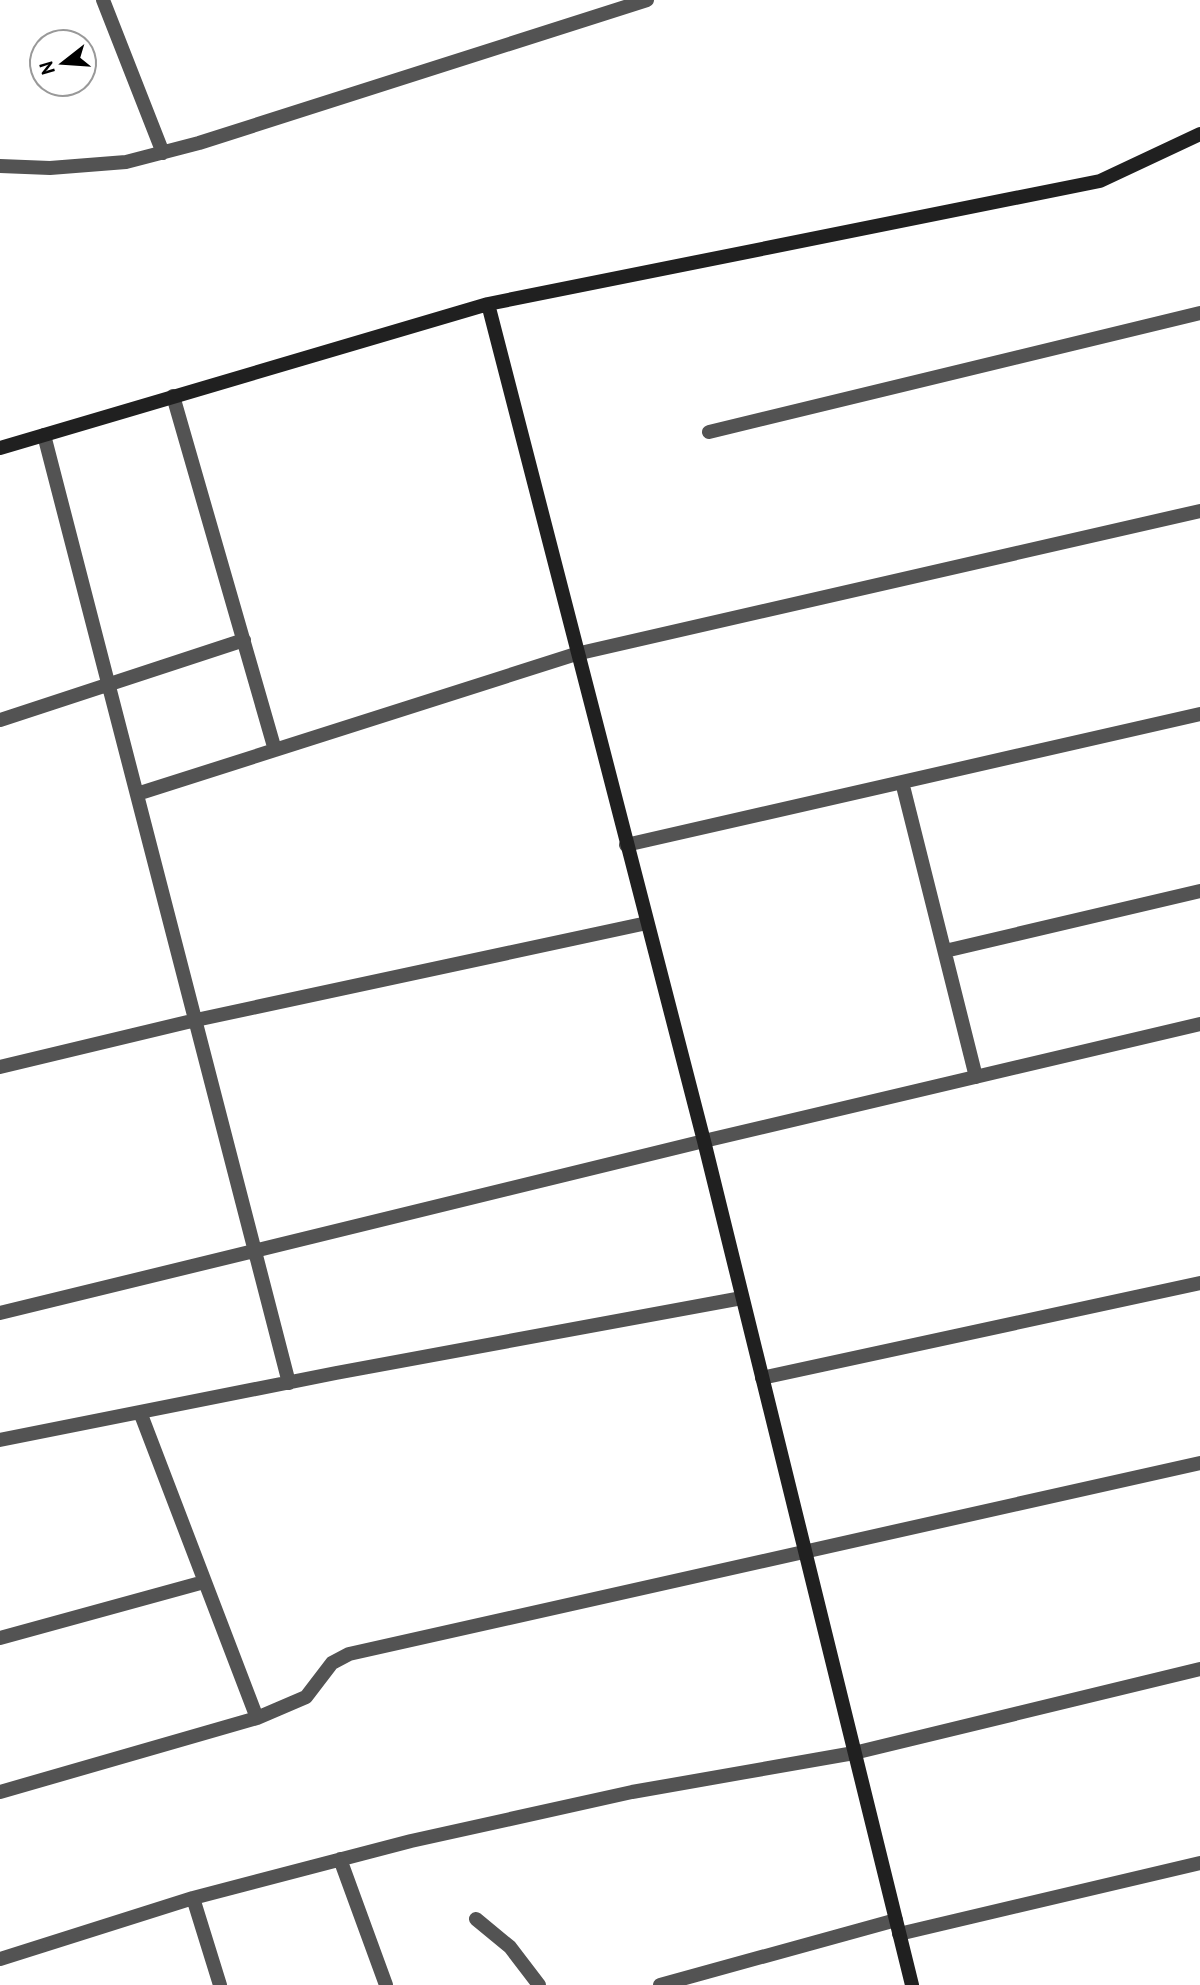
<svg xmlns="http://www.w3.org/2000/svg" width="1200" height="1985" font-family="'PT Sans',sans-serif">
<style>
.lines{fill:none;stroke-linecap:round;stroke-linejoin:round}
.street{stroke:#535353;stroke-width:14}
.secondary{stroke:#202020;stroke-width:14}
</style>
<rect width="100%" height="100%" fill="#fff"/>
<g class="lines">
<path class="street" d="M103 0 163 153
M0 166 50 168 126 162 199 143 647 0
M173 396 275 750
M709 432 1200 313
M44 435 289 1383
M0 720 244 640
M902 782 976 1077
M137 794 576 654 1200 511
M626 845 1200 714
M945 951 1200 891
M0 1067 196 1020 647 923
M0 1313 704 1141 1200 1024
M762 1378 1200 1283
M140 1412 257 1718
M0 1440 336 1373 742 1298
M0 1638 204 1582
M0 1792 257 1718 306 1697 332 1663 349 1654 1200 1463
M340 1859 386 1985
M193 1898 220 1985
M476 1919 510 1947 539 1985
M899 1934 1200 1863
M0 1959 193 1898 411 1841 632 1792 854 1753 1200 1669
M660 1985 896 1920"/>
<path class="secondary" d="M488 304 704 1141 912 1985
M0 448 488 304 1100 181 1200 134"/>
</g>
<g transform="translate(63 63) rotate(253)"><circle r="33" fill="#ffffff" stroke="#999999" stroke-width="2"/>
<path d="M0-5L12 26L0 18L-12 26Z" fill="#000000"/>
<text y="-10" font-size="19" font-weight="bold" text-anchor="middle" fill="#000000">N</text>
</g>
</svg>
